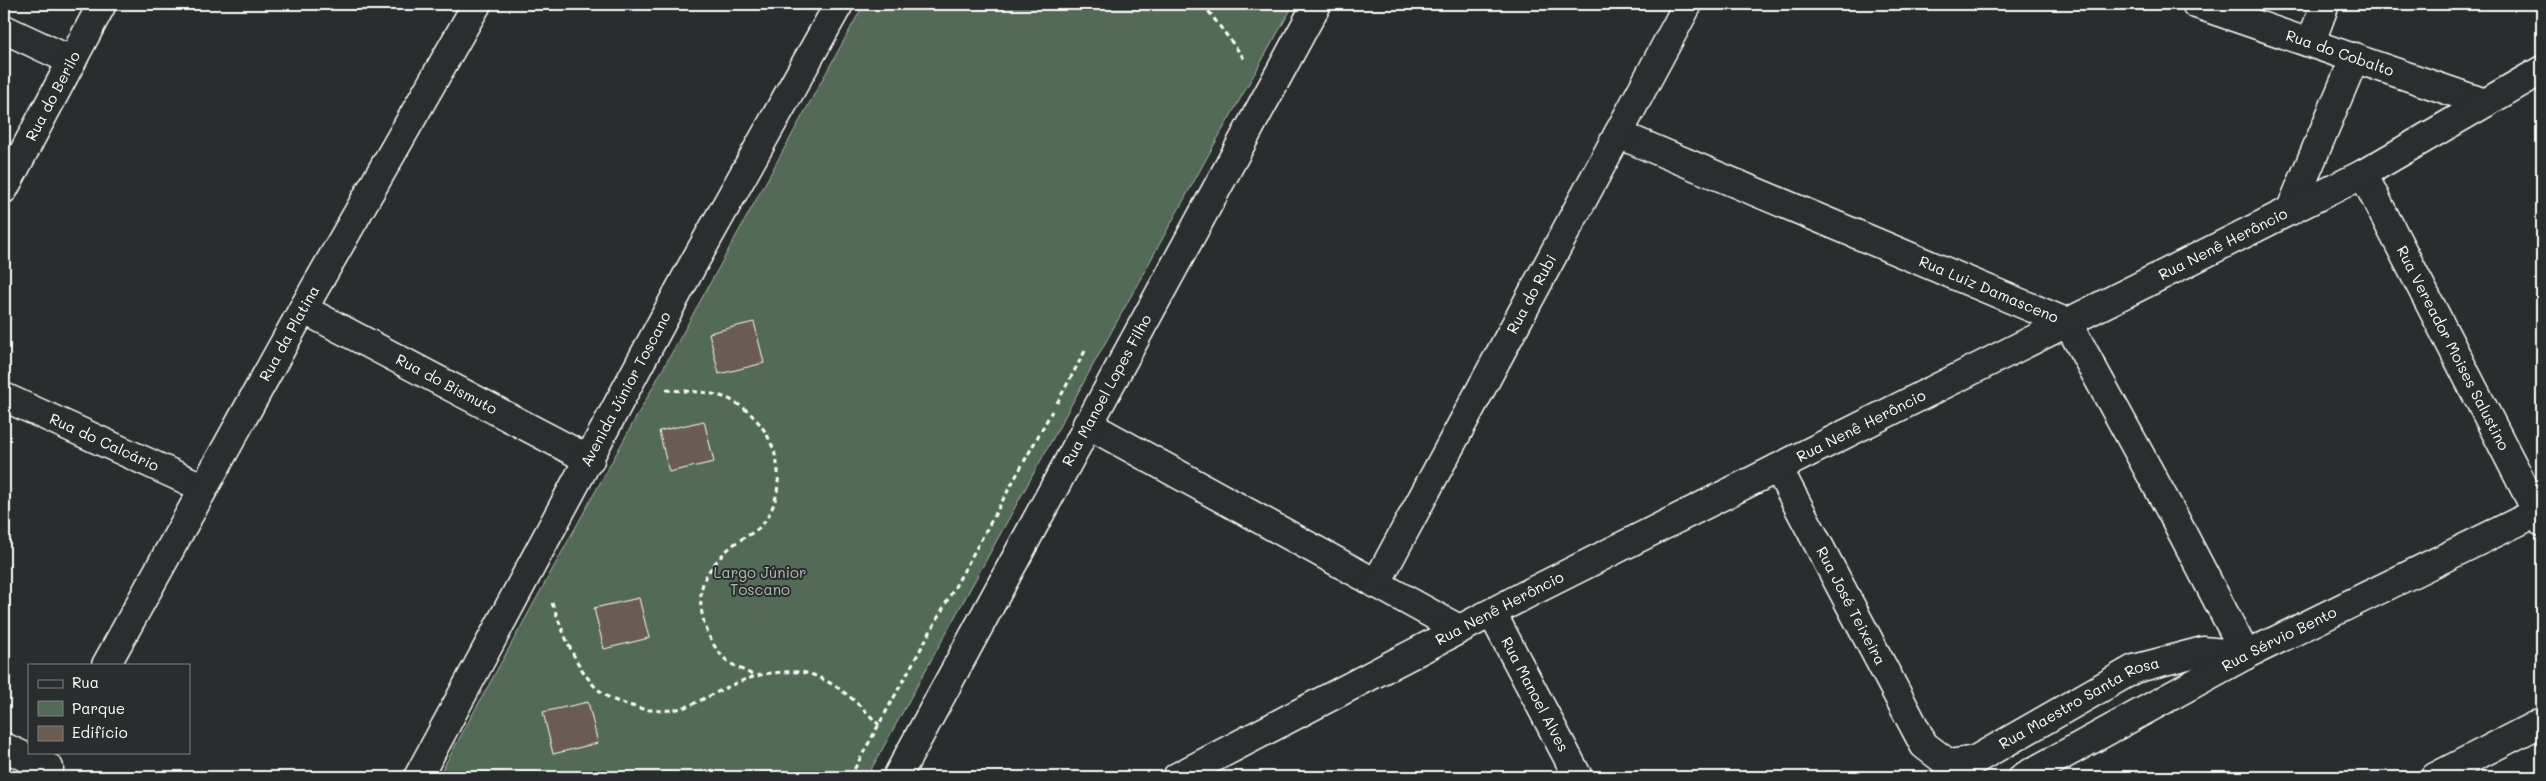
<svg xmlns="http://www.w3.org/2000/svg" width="2546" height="781" font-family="Mali,sans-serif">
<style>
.green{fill:#526a57;stroke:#a8b4ab}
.building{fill:#6b5c52;stroke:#fff}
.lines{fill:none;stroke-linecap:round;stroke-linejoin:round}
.street-casing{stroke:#fff;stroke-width:31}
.path{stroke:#fff;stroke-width:3;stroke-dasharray:5 4;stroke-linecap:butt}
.street{stroke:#2a2d2e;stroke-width:28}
.labels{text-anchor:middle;stroke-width:4;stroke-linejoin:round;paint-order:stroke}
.street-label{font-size:15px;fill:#fff;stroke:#2a2d2e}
.park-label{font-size:15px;fill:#b1bcb3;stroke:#2a2d2e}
</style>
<rect width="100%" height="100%" fill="#2a2d2e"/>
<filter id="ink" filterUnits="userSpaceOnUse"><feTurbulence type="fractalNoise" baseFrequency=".02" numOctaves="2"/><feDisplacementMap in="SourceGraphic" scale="10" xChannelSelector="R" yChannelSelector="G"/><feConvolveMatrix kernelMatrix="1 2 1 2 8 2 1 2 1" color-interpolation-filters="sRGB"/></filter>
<g filter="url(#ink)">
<path class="green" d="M864 4H1294L1210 152 867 777H438Z"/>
<path class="building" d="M754 322 764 363 719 374 709 333Z
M704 421 714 462 669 472 659 431Z
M639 598 649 638 604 649 594 608Z
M588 702 598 743 553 754 543 712Z"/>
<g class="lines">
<g class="street-casing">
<g id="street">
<path id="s1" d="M2196 4 2485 103"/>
<path d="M4 29 72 61"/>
<path d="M2311 42 2325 4"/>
<path id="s2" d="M1618 134 2068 323 2174 517 2246 655"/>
<path id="s3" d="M2363 174 2542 522"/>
<path id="s4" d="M4 189 102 4"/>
<path d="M2290 211 2355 57"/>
<path id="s5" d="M303 309 590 460"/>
<path id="s6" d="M4 397 204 488"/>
<path d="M1087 424 1459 629"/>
<path id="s7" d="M1778 468 1924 745 1949 764 1975 760 2134 669 2203 651 2246 655"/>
<path id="s8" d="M1376 584 1688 4"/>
<path id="s9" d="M1492 613 1578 777"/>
<path id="s10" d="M106 665 303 309 477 4"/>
<path d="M4 747 49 768"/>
<path id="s11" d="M418 777 691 268 839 4"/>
<path id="s12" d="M897 777 1317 4"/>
<path id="s13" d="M1177 777 1529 593 2363 174 2542 70"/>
<path id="s14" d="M2023 777 2246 655 2542 510"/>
<path d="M2435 777 2542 722"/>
</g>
</g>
<path class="path" d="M1203 4 1246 61
M666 390C689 392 716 390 736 403 777 427 793 486 762 525 756 532 744 537 737 542 727 549 717 560 710 570 691 594 704 637 723 657 730 665 744 670 753 675
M1057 403 1085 351
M552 603C564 634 581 686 614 700 621 703 628 705 636 707 650 712 673 712 688 706 717 694 740 677 772 673 785 672 800 670 813 675 840 685 860 705 879 725
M850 777 1052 411"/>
<use href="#street" class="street"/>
</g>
</g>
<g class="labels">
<g class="street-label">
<text dy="5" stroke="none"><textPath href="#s1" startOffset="152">Rua do Cobalto</textPath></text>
<text dy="5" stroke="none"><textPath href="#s4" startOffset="105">Rua do Berilo</textPath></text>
<text dy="5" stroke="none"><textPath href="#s13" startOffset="1174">Rua Nenê Herôncio</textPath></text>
<text dy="5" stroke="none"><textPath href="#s2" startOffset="402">Rua Luiz Damasceno</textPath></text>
<text dy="5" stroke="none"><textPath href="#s8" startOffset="329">Rua do Rubi</textPath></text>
<text dy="5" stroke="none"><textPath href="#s10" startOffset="379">Rua da Platina</textPath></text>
<text dy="5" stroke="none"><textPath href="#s3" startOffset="196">Rua Vereador Moises Salustino</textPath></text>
<text dy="5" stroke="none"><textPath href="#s5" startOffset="162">Rua do Bismuto</textPath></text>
<text dy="5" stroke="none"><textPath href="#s11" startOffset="440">Avenida Júnior Toscano</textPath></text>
<text dy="5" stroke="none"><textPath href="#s12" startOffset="440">Rua Manoel Lopes Filho</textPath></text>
<text dy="5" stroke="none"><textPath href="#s13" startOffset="769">Rua Nenê Herôncio</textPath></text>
<text dy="5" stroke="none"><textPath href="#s6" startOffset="110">Rua do Calcário</textPath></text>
<text dy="5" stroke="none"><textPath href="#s7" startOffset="156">Rua José Teixeira</textPath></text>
<text dy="5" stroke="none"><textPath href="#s13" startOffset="364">Rua Nenê Herôncio</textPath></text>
<text dy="5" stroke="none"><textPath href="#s14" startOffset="291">Rua Sérvio Bento</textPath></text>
<text dy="5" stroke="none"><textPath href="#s9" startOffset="92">Rua Manoel Alves</textPath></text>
<text dy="5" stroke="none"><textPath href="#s7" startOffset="490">Rua Maestro Santa Rosa</textPath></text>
</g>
<g class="park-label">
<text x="760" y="578">Largo Júnior<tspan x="760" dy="17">Toscano</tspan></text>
</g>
</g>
<rect width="2546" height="781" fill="none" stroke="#2a2d2e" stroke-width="20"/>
<rect x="10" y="10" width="2526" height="761" fill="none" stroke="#fff" stroke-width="2" filter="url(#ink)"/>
<rect x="28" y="664" width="162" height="90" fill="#2a2d2e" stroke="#7f8182"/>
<rect x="38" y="680" width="25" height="8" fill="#2a2d2e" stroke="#7f8182"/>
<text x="72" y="688" font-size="15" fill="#ffffff">Rua</text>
<rect x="38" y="701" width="25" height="15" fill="#526a57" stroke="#7f8182"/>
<text x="72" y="714" font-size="15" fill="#ffffff">Parque</text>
<rect x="38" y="726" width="25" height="15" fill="#6b5c52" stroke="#7f8182"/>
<text x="72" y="738" font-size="15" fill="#ffffff">Edifício</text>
</svg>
